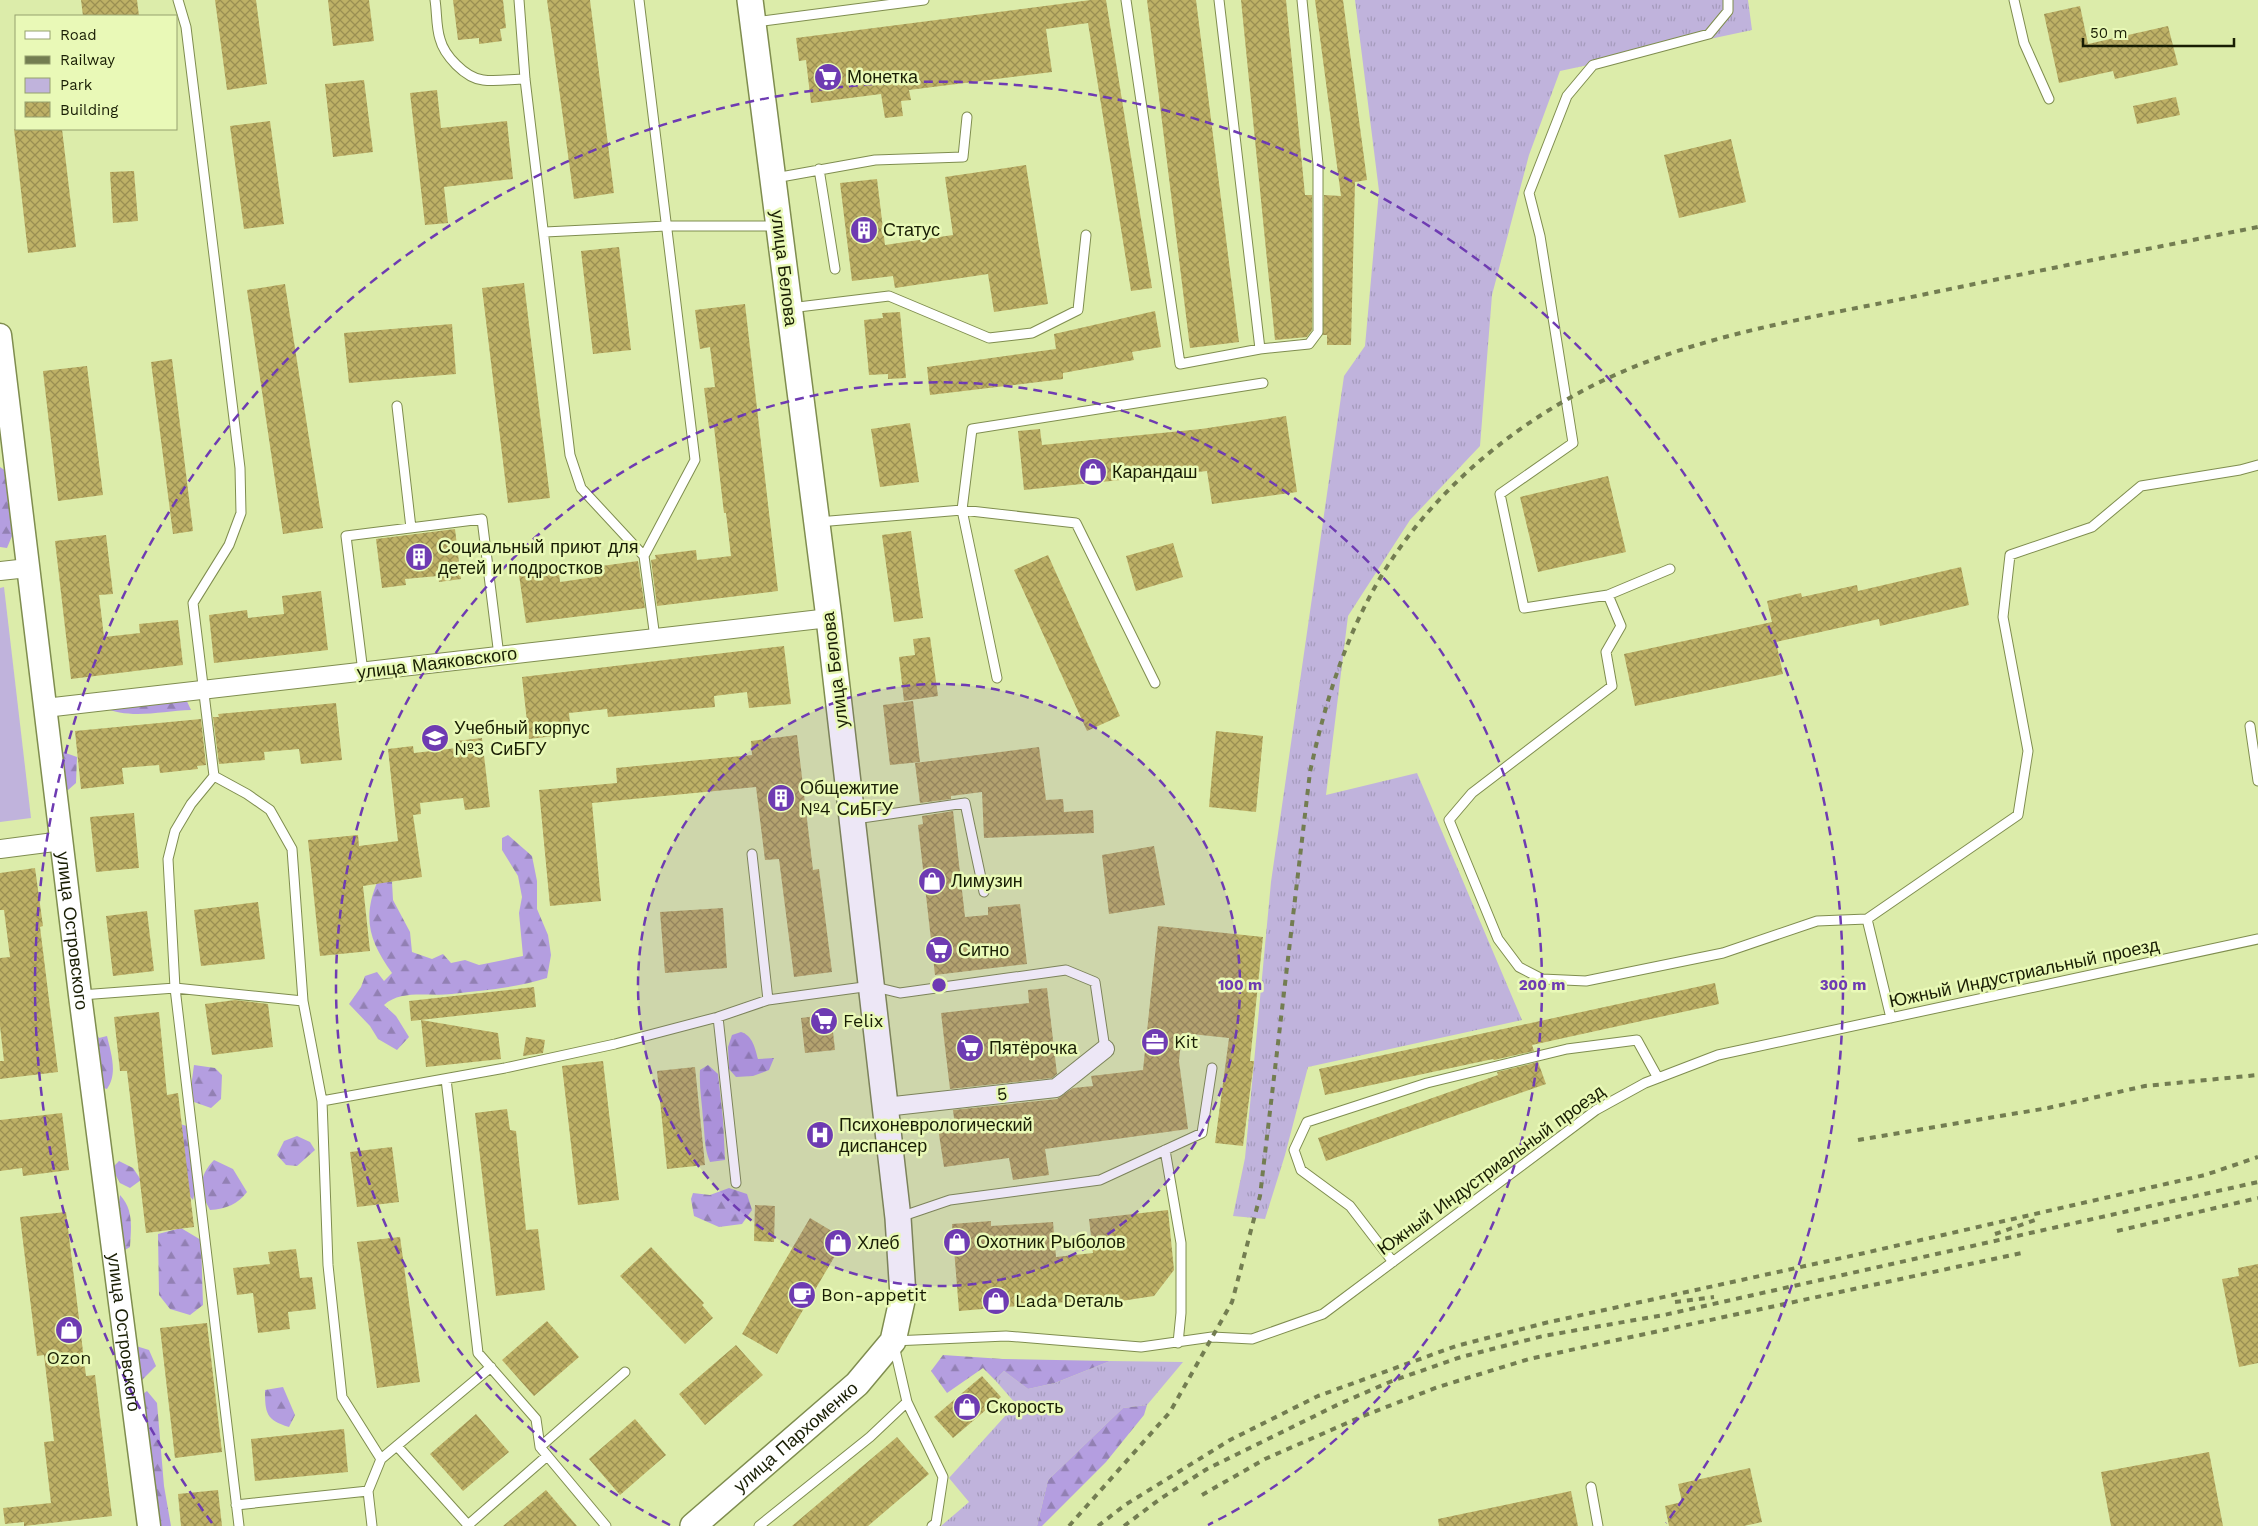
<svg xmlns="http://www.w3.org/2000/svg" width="2258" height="1526" font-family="'Work Sans',sans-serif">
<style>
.grass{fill:url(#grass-tufts)}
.forest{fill:url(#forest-firs)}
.park{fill:#c0b3dc}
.building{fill:url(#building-cross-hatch)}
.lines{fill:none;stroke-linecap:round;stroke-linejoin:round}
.service-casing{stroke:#7f8d4f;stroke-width:11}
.minor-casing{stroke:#7f8d4f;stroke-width:20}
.tertiary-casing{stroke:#7f8d4f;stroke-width:25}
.secondary-casing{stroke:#7f8d4f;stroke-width:28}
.service{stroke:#fff;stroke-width:9}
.minor{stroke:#fff;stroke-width:18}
.tertiary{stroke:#fff;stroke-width:22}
.secondary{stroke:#fff;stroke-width:25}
.rail{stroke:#737d51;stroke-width:4;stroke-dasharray:6 6;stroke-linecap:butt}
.ring{fill:none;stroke:#6e3bb2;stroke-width:2.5;stroke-dasharray:9 6}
.labels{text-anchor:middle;stroke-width:5;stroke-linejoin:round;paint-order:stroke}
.poi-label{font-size:18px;fill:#191e04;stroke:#e9f9b7;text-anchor:start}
.street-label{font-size:18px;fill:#191e04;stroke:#e9f9b7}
.centre{fill:#6e3bb2;stroke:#e9f9b7;stroke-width:2.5}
.ring-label{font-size:15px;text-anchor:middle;font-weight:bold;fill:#6e3bb2;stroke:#e9f9b7;stroke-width:5;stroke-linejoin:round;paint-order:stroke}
</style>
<defs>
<pattern id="grass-tufts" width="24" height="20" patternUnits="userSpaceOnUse" patternTransform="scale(1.25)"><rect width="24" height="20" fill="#c0b3dc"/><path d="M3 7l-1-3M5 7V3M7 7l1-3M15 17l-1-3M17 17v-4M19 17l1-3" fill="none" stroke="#a49abb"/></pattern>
<pattern id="forest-firs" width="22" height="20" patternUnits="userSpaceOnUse" patternTransform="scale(1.25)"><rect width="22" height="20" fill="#b49ee0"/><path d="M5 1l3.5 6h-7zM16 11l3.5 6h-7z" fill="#9280b3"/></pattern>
<pattern id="building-cross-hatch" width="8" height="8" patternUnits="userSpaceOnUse" patternTransform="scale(1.25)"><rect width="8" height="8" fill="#beb166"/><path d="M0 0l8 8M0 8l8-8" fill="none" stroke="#9a8f52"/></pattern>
</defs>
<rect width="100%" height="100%" fill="#dcecaa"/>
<path class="grass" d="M1355 0H1748L1752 30 1560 71 1529 155 1492 295 1480 446 1410 520 1348 616 1326 795 1417 773 1522 1020 1308 1067 1285 1155 1265 1219 1233 1216 1245 1158 1271 882 1344 376 1365 346 1379 191Z
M1110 1361 1183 1362 1147 1405 1123 1408 1048 1480 1037 1526H941L969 1502 949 1478 1016 1404 995 1380 1004 1371 1028 1389 1055 1383Z"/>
<path class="forest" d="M0 467 10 474 14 511 11 522 12 536 7 548 0 547Z
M185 697 191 710C161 711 130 720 102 707Z
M60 751 77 757 76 783 68 790 60 789Z
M508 835 532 856 537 881V909L548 935 551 955 547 978C516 988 484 990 452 994 429 997 402 989 384 1005L396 1016 409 1037 397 1050 378 1039 370 1026 349 1004 361 987 365 976 377 972 384 981 392 973C369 941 362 918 378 880L392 882 393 900 410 932 412 952 432 959 443 954 451 963 465 960 479 965 523 956 519 913 522 897 518 876 502 850V838Z
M95 1030 99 1038 107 1036C111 1053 118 1074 107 1089L97 1086Z
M741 1032C753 1036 755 1048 758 1059L774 1058 769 1070 753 1076 736 1077 729 1069 728 1047 732 1035Z
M194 1065 215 1068 222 1075 221 1099 211 1108 194 1102 191 1087Z
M708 1065 718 1074 723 1119 725 1160 710 1162C704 1148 705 1135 703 1119 702 1102 699 1087 700 1070Z
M180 1124 190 1127 198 1179 193 1200 186 1192Z
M297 1136 310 1142 315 1150 297 1166 286 1165 277 1155 284 1141Z
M214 1160 233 1169 247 1192C238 1204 226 1209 210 1210 199 1190 198 1177 214 1160Z
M119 1161 133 1168 141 1180 130 1188 120 1183 112 1168Z
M729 1188 747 1194 752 1210 742 1224 719 1227 694 1216 691 1199 693 1193 710 1195Z
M120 1195C134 1210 131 1228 130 1247L125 1250C115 1238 118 1209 120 1195Z
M181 1228 201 1240 203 1305 190 1315 170 1309 159 1295 158 1234Z
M136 1346 149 1350 156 1366 140 1382Z
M943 1355 1003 1359 1110 1361 1055 1383 1028 1389 1004 1371 995 1380 983 1368 947 1393 931 1371Z
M283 1387 295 1415 289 1427C266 1420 265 1413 265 1390Z
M147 1391 157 1403 164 1486 171 1526H150L139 1397Z
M1147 1405 1144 1415 1106 1462 1042 1526H1037L1048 1480 1123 1408Z"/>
<path class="park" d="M4 587 31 818 0 822V588Z"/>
<path class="building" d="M81 0H137L139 16H83Z
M215 0H256L267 84 227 90Z
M328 0H369L374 41 333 46Z
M453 0H503L506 28 500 29 502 41 479 44V38L458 40Z
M547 0H590L614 193 574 199Z
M1091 0H1106L1152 288 1131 291 1088 23 1046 29 1052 72 909 90 911 100 901 101 903 116 885 118 881 94 811 103 806 60 799 61 796 38Z
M1147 0H1196L1239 342 1190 348Z
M1241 0H1286L1305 195H1312V330L1307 337 1275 340Z
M1315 0H1343L1367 180 1355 182 1351 345H1327V335H1323L1324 195 1341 196Z
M2080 6 2088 44 2168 26 2178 65 2115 79 2113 71 2059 83 2044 14Z
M364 80 373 152 333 157 325 84Z
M437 90 441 128 507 121 513 179 444 187 448 223 425 225 410 93Z
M2176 97 2180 115 2137 124 2133 106Z
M270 121 284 224 244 229 230 126Z
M14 129H62L76 247 28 253Z
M1731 139 1746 202 1679 218 1664 155Z
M1026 165 1048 304 994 312 988 274 895 288 893 276 852 281 840 183 877 179 885 245 953 235 945 177Z
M134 171 138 221 113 223 110 172Z
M619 247 631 350 593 354 581 251Z
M524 283 550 498 508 503 482 288Z
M285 284 323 528 283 534 247 290Z
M745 304 778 591 657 606 651 560 656 559 655 555 696 550 697 560 731 556 726 513H724L714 427 709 428 704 388 715 387 710 347 700 349 695 310Z
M1155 311 1161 347 1132 352 1134 360 1063 373V379L930 395 927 367 1056 349 1054 334Z
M900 312 906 378 888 379V374L869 375 864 320 883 318 882 313Z
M452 324 456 374 349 383 344 333Z
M172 359 193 531 173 534 151 362Z
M87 366 103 495 58 501 43 371Z
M1286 416 1297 492 1212 504 1207 471 1024 490 1018 431 1040 429 1042 445 1201 429Z
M910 423 919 482 880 487 871 429Z
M1608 476 1626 552 1538 572 1520 497Z
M455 529 461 579 439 582 438 576 405 579 406 585 382 588 376 539Z
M911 531 923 618 894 622 882 535Z
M106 535 113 594 99 595 104 637 140 633 139 624 178 620 183 665 71 679 55 541Z
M1173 543 1183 577 1136 591 1126 556Z
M1048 555 1120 716 1087 731 1014 570Z
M638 561 645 608 526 623 518 568 558 563 560 582 595 577 594 567Z
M1961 567 1969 605 1880 626 1879 619 1776 642 1783 674 1635 706 1624 654 1772 622 1767 601 1801 593 1802 597 1857 585 1858 591Z
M321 591 328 650 214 663 209 615 247 610 248 618 284 614 282 596Z
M930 637 938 696 904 701 899 657 915 655 913 639Z
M784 646 791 704 749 708 747 692 714 696 715 707 608 717 607 709 569 713 571 734 529 739 522 677Z
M913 701 920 762 890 765 883 705Z
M336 703 342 760 301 764 299 749 264 752 265 760 219 764 213 717H219L218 714Z
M201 719 206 765 197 766 198 769 160 773 159 765 122 768 124 784 81 789 75 731Z
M1216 731 1263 736 1256 812 1209 807Z
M797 735 813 870 819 869 832 972 794 977 779 859 765 860 756 787 592 803 601 901 550 906 539 790 617 783 616 768 752 755 751 741Z
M482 738 490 807 465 810 463 798 420 803 421 814 413 815 422 877 363 886 370 951 320 956 308 840 358 835 359 846 398 841 388 749 413 746 414 753 457 748 456 741Z
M1039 747 1046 800 1063 799 1064 812 1093 810 1094 833 984 838 982 792 951 796V799L920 803 915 763Z
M953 811 965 917 988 915V907L1020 904 1027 964 935 975 918 825 923 824 922 816Z
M134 813 139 868 96 872 90 817Z
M1154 846 1165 905 1109 914 1102 855Z
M35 868 43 926 40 927 58 1072 0 1079V1061H4L0 1026V958L10 957 4 910H0V873Z
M258 902 265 959 201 966 194 910Z
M723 908 727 968 665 973 660 912Z
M147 911 154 971 113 976 106 916Z
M1158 926 1263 937 1250 1061H1254L1243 1146 1215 1143 1229 1038 1182 1033 1179 1061 1188 1129 1045 1149 1049 1175 1013 1180 1009 1158 944 1167 938 1128 955 1126 953 1110 1057 1099 1073 1088 1093 1086 1091 1076 1143 1070Z
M1715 983 1719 1004 1532 1045 1534 1051 1494 1060 1493 1059 1325 1095 1319 1069Z
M534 987 536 1007 411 1021 409 1001Z
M1047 988 1057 1074 1052 1078 950 1089 941 1013 1029 1003 1028 990Z
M235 1000 268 1004 273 1047 212 1055 205 1004Z
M159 1012 167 1095 178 1093 194 1227 146 1233 127 1071H120L114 1017Z
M831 1014 835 1050 805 1053 801 1018Z
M421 1020 498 1033 501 1059 426 1067Z
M526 1037 545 1040 543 1053 523 1056Z
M603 1061 619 1200 578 1205 562 1066Z
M1538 1062 1546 1084 1326 1161 1318 1138 1498 1075 1497 1072Z
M695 1067 705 1165 667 1169 657 1071Z
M507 1109 510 1130 516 1131 526 1230 538 1229 545 1290 496 1296 475 1113Z
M62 1113 69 1170 23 1176 22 1168 0 1171V1120Z
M392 1147 399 1202 357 1207 350 1152Z
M755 1205 775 1206 774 1242 754 1241Z
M1168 1210 1174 1270 1154 1296 1108 1303 1104 1299 959 1311 952 1224 991 1221V1226L1053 1222 1056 1257 1093 1253 1089 1219Z
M66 1212 86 1376 95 1375 112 1516 24 1526V1522L5 1524 3 1508 51 1503 44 1442 54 1441 44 1355 37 1356 20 1217Z
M810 1218 845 1239 777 1354 742 1334Z
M400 1237 420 1382 377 1388 357 1242Z
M651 1247 704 1303 702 1305 713 1318 685 1344 620 1276Z
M296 1249 300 1278 312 1277 316 1309 288 1312 290 1329 258 1333 253 1293 237 1295 233 1268 270 1264 268 1252Z
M2258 1264V1363L2239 1367 2222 1279 2239 1276 2238 1268Z
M547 1321 579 1357 534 1396 502 1360Z
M207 1323 222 1452 175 1458 160 1328Z
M736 1345 763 1375 705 1425 679 1394Z
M982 1376 1001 1397 953 1438 934 1417Z
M476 1414 509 1452 463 1491 430 1454Z
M635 1419 666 1455 620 1495 589 1459Z
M344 1429 348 1472 255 1481 251 1439Z
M897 1437 929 1474 868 1526H792Z
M2209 1452 2223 1526H2111L2101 1472Z
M1750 1468 1762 1522 1744 1526H1669L1665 1506 1682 1502 1678 1484Z
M218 1490 222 1526H181L178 1494Z
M546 1490 577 1526H503Z
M1571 1491 1578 1526H1439L1438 1519Z"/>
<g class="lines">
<g class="service-casing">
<path id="service" d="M178 0 186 27 240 468 241 513 229 545 193 603 214 776 191 804 175 831 168 859 175 988 239 1526
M435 0C437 12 436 27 440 39 444 55 465 78 483 80 496 82 512 79 525 79
M519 0 525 79 570 455 581 488 644 556 655 638
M639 0 695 460 644 556
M1126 0 1180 364 1260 349 1219 0
M2014 0 2024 43 2049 99
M755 22 924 0
M819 169 835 269
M775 178 875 160 963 157 967 117
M545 232 666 226H779
M790 308 889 296 989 338 1032 333 1078 310 1086 235
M1260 349 1309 344 1318 332V164L1302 0
M397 406 411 528
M818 522 962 510 1076 523 1155 683
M1670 569 1608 595 1524 608 1500 494 1573 443 1540 236 1529 193 1567 96 1593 65 1709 34 1728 11V0
M1608 595 1621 626 1606 652 1612 686 1472 793 1449 820 1498 939 1519 967 1542 979 1586 981 1723 953 1817 921 1867 919 1891 1018
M363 672 346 536 482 519 499 656
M997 678 962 510 972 429 1263 383
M2250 726 2258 781
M214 776 247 794 270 810 292 849 303 1001 322 1101 328 1265 342 1397 381 1459 368 1491 372 1526
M855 819 965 803 984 892
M752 854 768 1000
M1867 919 2018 815 2028 751 2003 617 2010 555 2092 527 2141 486 2240 470 2258 465
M81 995 175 988 303 1001
M718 1017 736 1183
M446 1079 478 1353 536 1419 540 1447 606 1526
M322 1101 505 1068 615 1044 718 1017 768 1000 871 986 900 993 1066 970 1095 982 1105 1049
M1165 1150 1181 1243V1313L1178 1343
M900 1217 950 1200 1100 1180 1202 1133 1212 1068
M1393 1262 1350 1206 1301 1170 1294 1150 1307 1122 1427 1083 1567 1049 1637 1040 1658 1078
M397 1446 468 1525
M540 1447 625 1372
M381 1459 491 1367
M1591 1487 1598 1526
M236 1505 368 1491
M467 1526 547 1456
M759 1526 870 1437 907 1402
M932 1526 936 1523 943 1477 907 1402 893 1341 1006 1336 1141 1347 1212 1337 1252 1339 1323 1314 1596 1110 1645 1083 1718 1055 2258 939"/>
</g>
<g class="minor-casing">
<path id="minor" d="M0 571 28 568
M45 708 829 618
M0 849 62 841
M885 1107 1056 1088 1105 1049"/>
</g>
<g class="tertiary-casing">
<g id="tertiary">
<path id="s1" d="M0 335 80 995 149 1526"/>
</g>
</g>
<g class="secondary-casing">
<g id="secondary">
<path id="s2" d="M693 1526 857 1384 893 1341 903 1296 898 1218 829 618 750 0"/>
</g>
</g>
<use href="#service" class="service"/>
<use href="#minor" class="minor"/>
<use href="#tertiary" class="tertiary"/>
<use href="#secondary" class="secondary"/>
<path class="rail" d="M1858 1140 2048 1108 2145 1086 2258 1075
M2117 1231 2258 1198
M1995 1234 2038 1219
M1675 1302 1714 1297
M1202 1495 1265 1459 1363 1416 1438 1387 1529 1359 2026 1252
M1069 1526 1170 1412 1232 1302 1260 1196 1310 772C1323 712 1340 653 1369 598 1428 485 1540 399 1660 357 1736 330 1817 316 1897 300 2017 275 2137 251 2258 227
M1098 1526 1125 1505 1230 1440 1318 1396 1456 1346 1545 1323 1860 1254 2205 1175 2258 1157
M1124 1526 1160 1499 1207 1469 1339 1404 1392 1381 1461 1357 1543 1336 1664 1315 2258 1182"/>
</g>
<circle cx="939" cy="985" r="301" fill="#6e3bb2" fill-opacity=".12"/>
<g class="ring">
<circle cx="939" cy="985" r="301"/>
<path d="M670 1525A603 603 0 1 1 1208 1525"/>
<path d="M212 1523A904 904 0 1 1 1666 1523"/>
</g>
<defs>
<g id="supermarket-disc" transform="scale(1.4375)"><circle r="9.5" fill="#6e3bb2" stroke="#e9f9b7"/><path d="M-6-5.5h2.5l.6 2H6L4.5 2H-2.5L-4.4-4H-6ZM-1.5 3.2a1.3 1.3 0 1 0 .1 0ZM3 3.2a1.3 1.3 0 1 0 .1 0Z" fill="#fff"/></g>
<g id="building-disc" transform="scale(1.4375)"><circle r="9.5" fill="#6e3bb2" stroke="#e9f9b7"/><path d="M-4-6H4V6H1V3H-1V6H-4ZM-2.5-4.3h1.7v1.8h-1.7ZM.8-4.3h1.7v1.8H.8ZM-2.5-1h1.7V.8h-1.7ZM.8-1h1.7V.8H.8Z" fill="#fff"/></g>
<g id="shop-disc" transform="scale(1.4375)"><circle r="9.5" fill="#6e3bb2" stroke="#e9f9b7"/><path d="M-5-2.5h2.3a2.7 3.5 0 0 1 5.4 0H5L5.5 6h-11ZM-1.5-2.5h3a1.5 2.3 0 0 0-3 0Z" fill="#fff"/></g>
<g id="university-disc" transform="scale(1.4375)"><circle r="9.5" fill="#6e3bb2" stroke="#e9f9b7"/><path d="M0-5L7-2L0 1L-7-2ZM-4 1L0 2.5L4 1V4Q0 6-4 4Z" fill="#fff"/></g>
<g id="office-disc" transform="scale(1.4375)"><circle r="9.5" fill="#6e3bb2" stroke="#e9f9b7"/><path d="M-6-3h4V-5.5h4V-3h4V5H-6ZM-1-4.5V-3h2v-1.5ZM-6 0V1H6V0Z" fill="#fff"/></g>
<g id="hospital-disc" transform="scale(1.4375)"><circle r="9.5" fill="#6e3bb2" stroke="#e9f9b7"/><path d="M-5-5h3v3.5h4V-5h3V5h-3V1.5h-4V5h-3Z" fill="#fff"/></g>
<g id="cafe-disc" transform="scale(1.4375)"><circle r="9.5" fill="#6e3bb2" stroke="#e9f9b7"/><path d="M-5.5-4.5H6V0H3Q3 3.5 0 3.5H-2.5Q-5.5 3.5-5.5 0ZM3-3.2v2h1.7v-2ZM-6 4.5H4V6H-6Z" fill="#fff"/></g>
</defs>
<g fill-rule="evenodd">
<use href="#supermarket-disc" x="828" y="77"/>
<use href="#building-disc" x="864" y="230"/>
<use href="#shop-disc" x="1093" y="472"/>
<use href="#building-disc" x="419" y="557"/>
<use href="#university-disc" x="435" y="738"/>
<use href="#building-disc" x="781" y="798"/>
<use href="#shop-disc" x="932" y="881"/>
<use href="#supermarket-disc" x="939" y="950"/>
<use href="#supermarket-disc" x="824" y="1021"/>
<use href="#office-disc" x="1155" y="1042"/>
<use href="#supermarket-disc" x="970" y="1048"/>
<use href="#hospital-disc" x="820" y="1135"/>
<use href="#shop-disc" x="957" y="1242"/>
<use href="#shop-disc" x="838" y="1243"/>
<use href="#cafe-disc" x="802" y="1295"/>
<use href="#shop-disc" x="996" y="1301"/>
<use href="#shop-disc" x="69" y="1330"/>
<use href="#shop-disc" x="967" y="1407"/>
</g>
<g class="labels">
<g class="poi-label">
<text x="847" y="83">Монетка</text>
<text x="883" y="236">Статус</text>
<text x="1112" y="478">Карандаш</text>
<text x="438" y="553">Социальный приют для<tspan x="438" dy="21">детей и подростков</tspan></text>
<text x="454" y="734">Учебный корпус<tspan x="454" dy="21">№3 СиБГУ</tspan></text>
<text x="800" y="794">Общежитие<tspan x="800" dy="21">№4 СиБГУ</tspan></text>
<text x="951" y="887">Лимузин</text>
<text x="958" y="956">Ситно</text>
<text x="843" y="1027">Felix</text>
<text x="1174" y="1048">Kit</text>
<text x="989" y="1054">Пятёрочка</text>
<text x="839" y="1131">Психоневрологический<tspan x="839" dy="21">диспансер</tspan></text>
<text x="976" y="1248">Охотник Рыболов</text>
<text x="857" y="1249">Хлеб</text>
<text x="821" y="1301">Bon-appetit</text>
<text x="1015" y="1307">Lada Dеталь</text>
<text x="69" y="1364" text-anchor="middle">Ozon</text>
<text x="986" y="1413">Скорость</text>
</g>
<g class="street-label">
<text transform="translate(784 268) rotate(83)" y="6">улица Белова</text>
<text transform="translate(437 663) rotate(-7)" y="6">улица Маяковского</text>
<text transform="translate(835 670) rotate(-97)" y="6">улица Белова</text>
<text dy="6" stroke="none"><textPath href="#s1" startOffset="600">улица Островского</textPath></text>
<text transform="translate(2024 973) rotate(-12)" y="6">Южный Индустриальный проезд</text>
<text transform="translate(1002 1094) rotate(-6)" y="6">5</text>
<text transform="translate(1491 1170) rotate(-36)" y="6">Южный Индустриальный проезд</text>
<text dy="6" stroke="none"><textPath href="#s1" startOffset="1005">улица Островского</textPath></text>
<text dy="6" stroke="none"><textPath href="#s2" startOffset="136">улица Пархоменко</textPath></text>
</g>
</g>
<circle cx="939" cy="985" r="8" class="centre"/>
<g class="ring-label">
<text x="1240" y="990">100 m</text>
<text x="1542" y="990">200 m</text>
<text x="1843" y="990">300 m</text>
</g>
<rect x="15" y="15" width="162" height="115" fill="#e9f9b7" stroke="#96a16f"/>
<rect x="25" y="31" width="25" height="8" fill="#ffffff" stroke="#96a16f"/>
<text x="60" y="40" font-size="15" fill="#191e04">Road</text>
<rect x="25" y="56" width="25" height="8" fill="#737d51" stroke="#96a16f"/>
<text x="60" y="65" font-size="15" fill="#191e04">Railway</text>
<rect x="25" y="78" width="25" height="15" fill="#c0b3dc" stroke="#96a16f"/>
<text x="60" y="90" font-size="15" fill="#191e04">Park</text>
<rect x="25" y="102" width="25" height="15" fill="url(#building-cross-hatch)" stroke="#96a16f"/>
<text x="60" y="115" font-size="15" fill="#191e04">Building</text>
<path d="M2083 38v8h151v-8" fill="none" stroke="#191e04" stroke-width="2.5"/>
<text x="2090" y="38" font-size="15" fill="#191e04" stroke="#e9f9b7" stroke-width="4" paint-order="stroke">50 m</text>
</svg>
